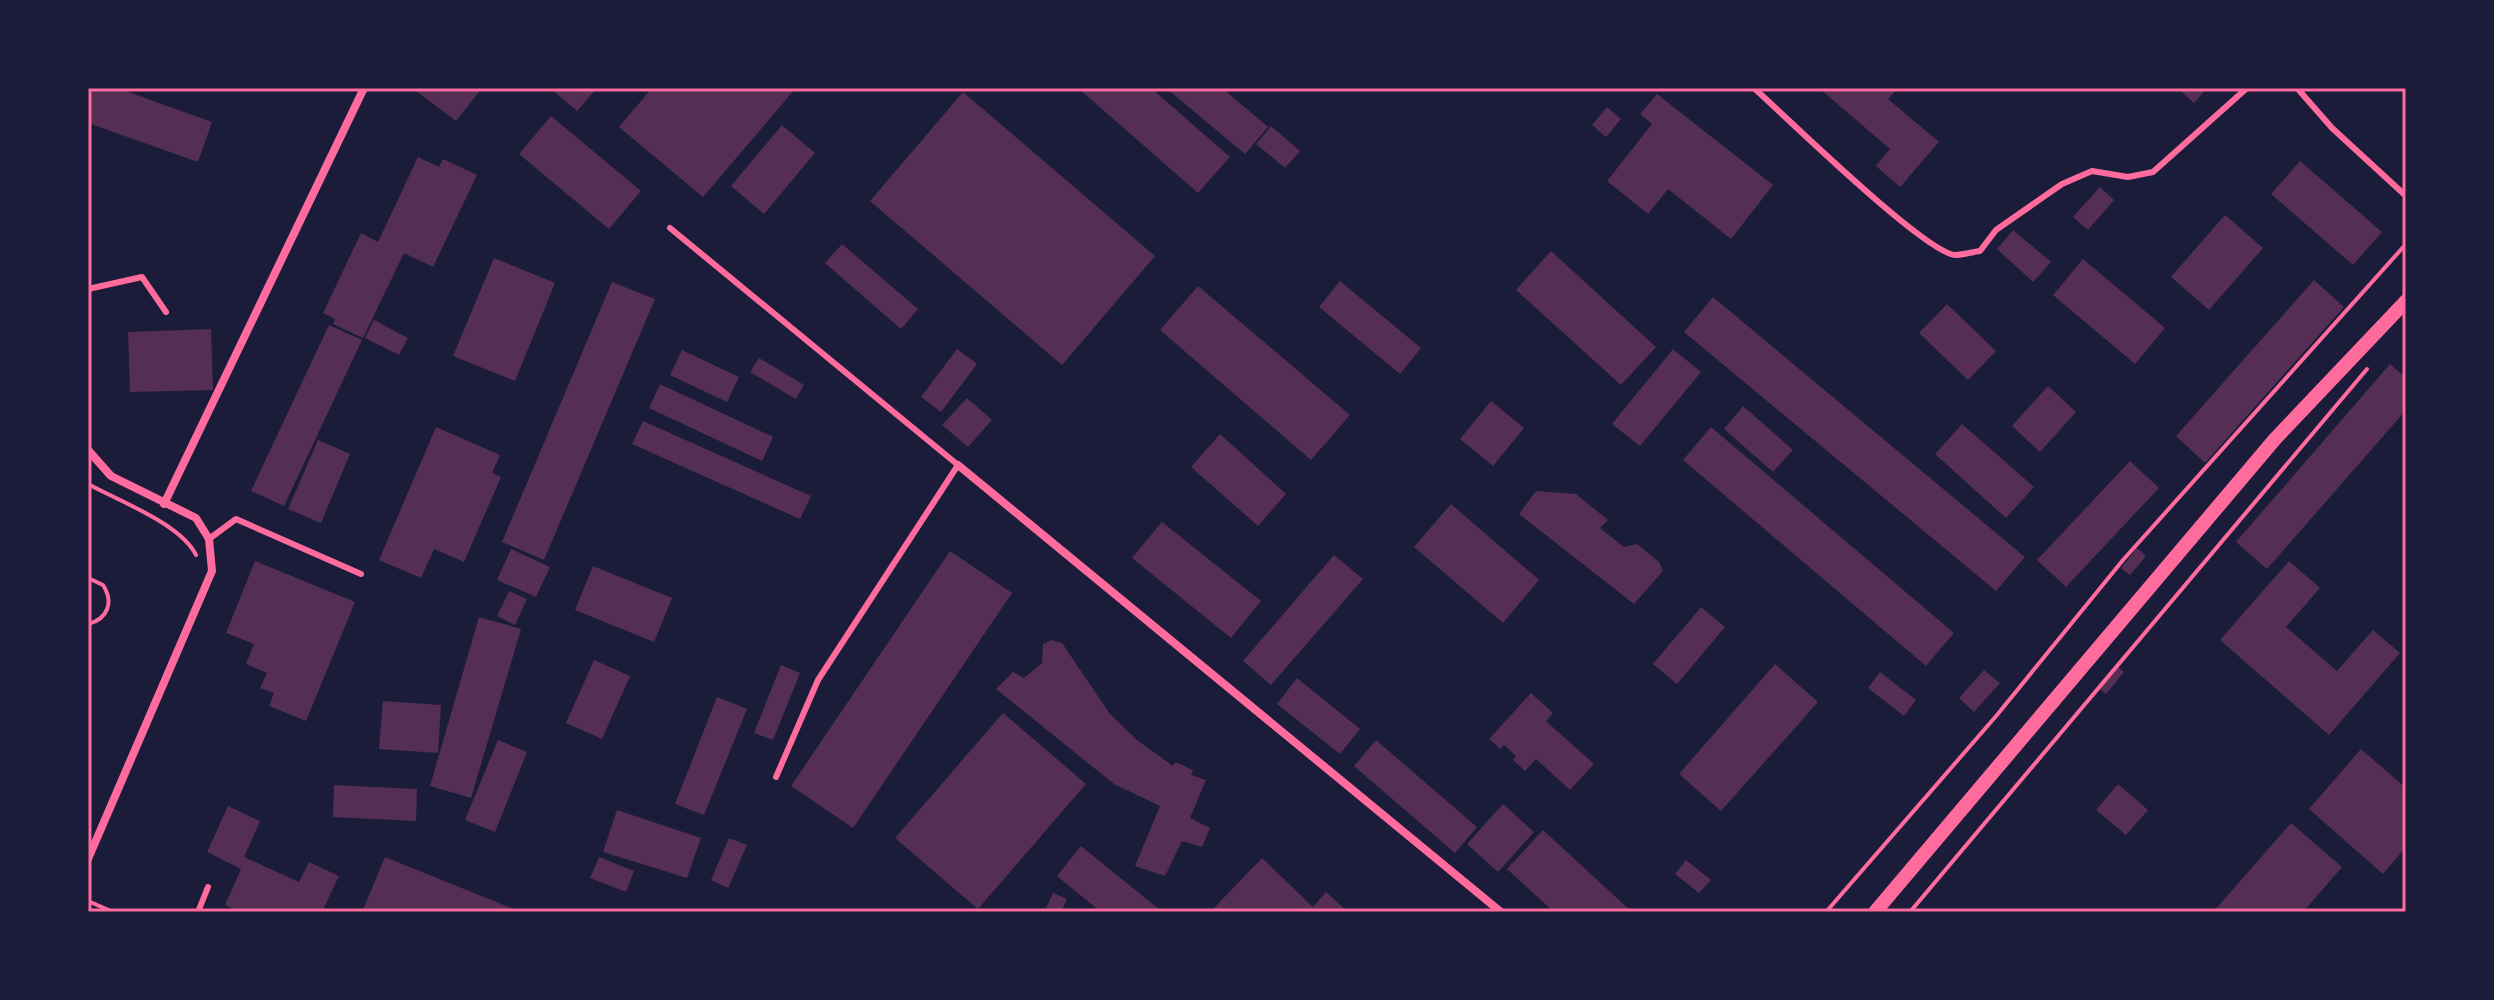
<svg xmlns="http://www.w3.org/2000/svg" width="2494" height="1000" font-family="'Golos Text',sans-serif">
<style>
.building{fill:#542f53}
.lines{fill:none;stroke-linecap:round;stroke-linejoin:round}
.path{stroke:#ff6b9d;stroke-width:4}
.service{stroke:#ff6b9d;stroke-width:6}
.minor{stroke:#ff6b9d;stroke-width:8}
.tertiary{stroke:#ff6b9d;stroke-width:14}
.neatline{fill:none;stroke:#ff6b9d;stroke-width:3}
</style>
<rect width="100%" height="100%" fill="#1b1b3a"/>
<path class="building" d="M88 88H117L212 122 198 162 88 123Z
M418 88H482L456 121 416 91Z
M550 88H597L577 111Z
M652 88H796L703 197 619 127Z
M1078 88H1151L1230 157 1198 193Z
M1166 88H1222L1268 127 1245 154Z
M1819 88H1898L1888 99 1939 142 1900 187 1876 166 1890 149Z
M2177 88H2207L2194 103Z
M963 92 1155 256 1062 365 870 201Z
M1657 94 1773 185 1731 239 1668 189 1648 214 1607 181 1652 124 1640 114Z
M1607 107 1621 119 1606 137 1592 125Z
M551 116 641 191 609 229 519 154Z
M782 125 815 153 764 214 731 186Z
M1271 126 1300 151 1285 168 1256 144Z
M418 157 439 167 443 159 477 175 433 267 404 253 363 338 333 324 335 319 323 313 361 233 378 242Z
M2300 161 2382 232 2353 265 2271 194Z
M2100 187 2114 200 2088 230 2073 217Z
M2225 215 2263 248 2209 310 2171 277Z
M2013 230 2051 262 2033 282 1997 249Z
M842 244 918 309 901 329 825 263Z
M1551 251 1656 347 1621 385 1516 290Z
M494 258 555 283 515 381 453 356Z
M2083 259 2165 328 2135 364 2053 295Z
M2314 280 2344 307 2205 463 2176 436Z
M1340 281 1421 348 1400 374 1319 307Z
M612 282 655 299 544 560 502 542Z
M1198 286 1350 415 1311 460 1160 330Z
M1713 297 2025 557 1996 591 1684 332Z
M1947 304 1996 351 1968 380 1919 333Z
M374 320 408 338 399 355 365 338Z
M329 325 362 340 284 506 251 491Z
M211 329 213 390 130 392 128 332Z
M957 349 977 364 941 412 921 397Z
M1673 349 1701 372 1640 446 1612 424Z
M682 350 739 377 727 402 670 375Z
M759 358 804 385 796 399 750 372Z
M2390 364 2406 378V410L2267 569 2236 542Z
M660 384 773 437 762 461 649 408Z
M2048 386 2076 412 2040 452 2012 426Z
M967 398 992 420 968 447 942 425Z
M1491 401 1524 428 1493 466 1460 439Z
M1743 406 1793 450 1773 472 1724 429Z
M643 421 811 496 800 519 632 444Z
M1962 424 2034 487 2006 518 1935 454Z
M436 427 500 455 492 473 501 477 464 562 434 549 421 578 379 560Z
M1711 427 1954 633 1926 666 1683 460Z
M1220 434 1286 494 1258 526 1191 467Z
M318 440 350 454 321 523 288 509Z
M2130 461 2159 488 2066 587 2037 560Z
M1536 491 1576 494 1608 520 1600 528 1624 547 1637 544 1659 562 1663 571 1634 604 1519 514Z
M1451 504 1539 580 1503 623 1414 547Z
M1162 522 1261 601 1231 638 1132 558Z
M2137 548 2146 556 2130 575 2121 568Z
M511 549 550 567 536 597 497 580Z
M950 551 1012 593 853 828 791 786Z
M1334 555 1363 579 1271 685 1243 661Z
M255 561 355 602 306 721 269 706 274 693 260 688 267 673 246 664 254 644 226 633Z
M2289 561 2320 588 2286 627 2337 671 2373 630 2400 653 2329 735 2220 640Z
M593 566 672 598 654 642 575 610Z
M509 591 527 599 515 625 497 616Z
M1701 607 1725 627 1677 684 1653 664Z
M479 617 521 629 471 798 430 786Z
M1052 640 1062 643 1110 714 1137 740 1173 766 1175 762 1193 770 1191 775 1206 780 1190 818 1210 828 1202 847 1182 841 1165 876 1135 866 1160 806 1114 784 996 689 1013 672 1024 678 1042 663 1043 644Z
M594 660 630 676 602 739 566 723Z
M1775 664 1818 702 1721 811 1679 774Z
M781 665 800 673 773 740 754 733Z
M2118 667 2124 672 2106 694 2100 689Z
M1984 670 2000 683 1974 712 1959 698Z
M1880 672 1916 700 1904 716 1868 688Z
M1297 678 1360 729 1340 754 1277 704Z
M1531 693 1553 713 1546 721 1594 764 1570 790 1536 759 1525 771 1513 760 1516 756 1504 745 1500 749 1489 739Z
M717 697 747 709 704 815 675 804Z
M383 701 441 705 438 753 379 749Z
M1003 713 1086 784 978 909 895 838Z
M498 740 527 752 495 832 465 820Z
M1376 740 1477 827 1455 853 1354 766Z
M2361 749 2406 788V847L2383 874 2309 809Z
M2118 784 2148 810 2126 835 2096 810Z
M334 785 417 789 416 821 333 817Z
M1503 804 1534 832 1498 872 1467 844Z
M228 806 260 821 244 857 299 882 309 862 339 876 322 912H241L225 905 241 869 207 852Z
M617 810 701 838 687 878 603 852Z
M2291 823 2342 867 2303 912H2213Z
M1543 830 1632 912H1554L1507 869Z
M729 838 747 845 728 888 711 880Z
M1081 846 1160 910 1159 912H1101L1057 876Z
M385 857 521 912H362Z
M599 857 634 871 626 892 590 878Z
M1262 858 1313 907 1326 892 1348 912H1210Z
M1686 860 1711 880 1699 893 1675 874Z
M1053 893 1067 899 1061 912 1046 908Z"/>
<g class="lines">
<path class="path" d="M88 484C119 501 181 524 196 555
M88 578 103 585C114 602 108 619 88 624
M88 901 113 912
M1826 912 1997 715 2123 560 2406 244
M1910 912 2367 369"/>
<path class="service" d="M1754 88C1785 116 1924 252 1955 255 1963 255 1972 252 1980 251L1996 230 2062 184 2092 171 2128 177 2153 172 2247 88
M2297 88 2332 128 2406 196
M670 228 958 465 818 680 776 777
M88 289 142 277 166 312
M209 539 236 519 361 574
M198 912 208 887"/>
<path class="minor" d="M88 450 111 476 196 518 209 539 212 571 88 859
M958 465 1501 912
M164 504 364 88"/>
<path class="tertiary" d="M1875 912 2275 439 2406 301"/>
</g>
<rect width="2494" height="1000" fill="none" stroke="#1b1b3a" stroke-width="180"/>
<rect x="90" y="90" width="2314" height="820" class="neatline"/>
</svg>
